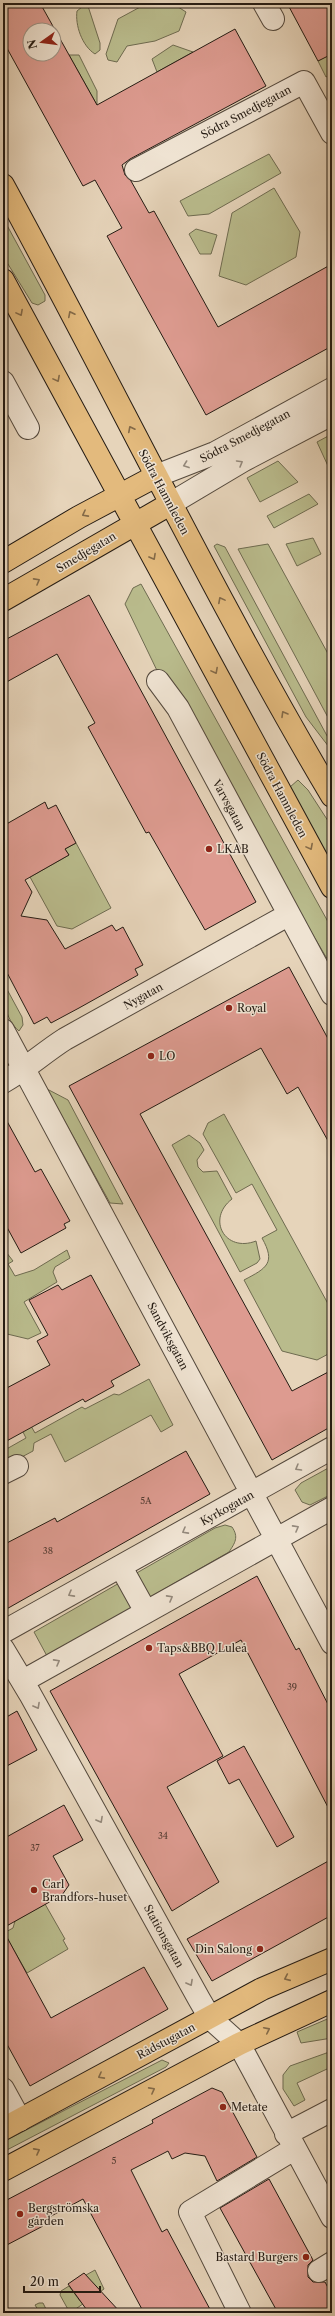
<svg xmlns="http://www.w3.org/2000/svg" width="335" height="2316" font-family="'Libre Caslon Text',serif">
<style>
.green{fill:#b9bb8c;stroke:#6e6b50}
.building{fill:#dd9b90;stroke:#241b13;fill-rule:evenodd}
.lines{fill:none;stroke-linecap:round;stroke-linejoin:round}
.minor-casing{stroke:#54493d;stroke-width:24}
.major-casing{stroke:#241b13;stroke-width:24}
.minor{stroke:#efe3d2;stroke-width:22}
.major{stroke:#e3ba7d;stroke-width:22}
.oneway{stroke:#846a48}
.oneway2{stroke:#94897c}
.poi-dot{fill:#8f2418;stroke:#efe3d2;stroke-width:1.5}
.labels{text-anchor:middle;stroke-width:3;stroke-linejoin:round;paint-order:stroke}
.number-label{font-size:9px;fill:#523b32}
.street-label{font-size:11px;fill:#241b13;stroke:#efe3d2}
.poi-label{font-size:11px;fill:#241b13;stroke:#efe3d2;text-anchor:start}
</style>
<rect width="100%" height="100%" fill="#e6d4ba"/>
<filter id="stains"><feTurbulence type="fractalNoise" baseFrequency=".005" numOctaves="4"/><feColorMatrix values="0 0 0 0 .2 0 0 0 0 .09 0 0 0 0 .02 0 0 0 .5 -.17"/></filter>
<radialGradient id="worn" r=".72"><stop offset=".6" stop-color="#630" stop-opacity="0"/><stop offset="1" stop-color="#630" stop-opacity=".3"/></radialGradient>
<path class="green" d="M87 3 100 43V50L95 54C82 46 75 25 77 11Z
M141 3H172L186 12 179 31 155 41 127 46 117 62 108 60 106 54 118 19 142 6Z
M173 45 193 52 157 72 152 59Z
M331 54 332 74 326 77 318 61Z
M69 55H79L97 91V105Z
M269 154 281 173 209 214 188 216 180 201Z
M274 188 300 232 296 257 246 285 219 276 232 213Z
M3 218 45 295V301L38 305 32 303 3 256Z
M196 229 217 235 211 254H200L189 234Z
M332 434V464L328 466 317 442Z
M278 461 298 482 260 502 247 478Z
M309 494 318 504 274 528 267 516Z
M313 538 321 554 297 566 286 544Z
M217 544 225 547 332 745V751L306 717 214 546Z
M268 544 332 661V725L238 549Z
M141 584 332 929V967L163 683 125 604 133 588Z
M298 780 308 790 332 827V864L290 787Z
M76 843 111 908 72 929 57 926 30 877 69 855 65 849Z
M3 982 22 1017 23 1025 19 1031C5 1019 3 999 3 982Z
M47 1089 68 1100 123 1204 110 1203Z
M224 1114 332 1311V1352L317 1360 282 1351 244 1280C267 1268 276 1263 262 1238L277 1230 252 1184 236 1193 203 1134 208 1123Z
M189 1135 200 1143 204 1150 197 1160 198 1167 203 1172 217 1171 232 1199C206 1219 225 1253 256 1241L260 1259 257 1263 240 1272 172 1145Z
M3 1248 13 1261 8 1264 15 1276 34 1270 67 1250 70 1258 55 1267 53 1272 57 1282 24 1302 41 1333 28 1339 3 1333Z
M149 1379 173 1425 161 1432 151 1415 65 1462 51 1434 34 1443 33 1451 3 1467V1451L26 1438 15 1416 23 1412 35 1433 82 1407 85 1409 114 1394 119 1395Z
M332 1466V1494L310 1505 302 1502 295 1490 301 1483Z
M225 1525 232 1527C239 1537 235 1543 229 1552L47 1656 34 1632 215 1528Z
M45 1904 65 1939 63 1940 68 1949 27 1973 4 1933 13 1928 15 1921Z
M332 2017V2038L301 2043 297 2032Z
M332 2051V2078L327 2069 297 2083 305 2100 294 2106 283 2089V2075L290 2066Z
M162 2060 169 2063 166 2067 3 2152V2142Z
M95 2270 104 2289 70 2313 60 2295 61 2291 69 2286 80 2301 96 2290 86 2275Z
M39 2303H43L48 2313H40L35 2305Z"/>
<path class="building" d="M3 3H40L97 105 235 29 266 86 130 159 122 165 125 175 131 181 149 213 154 211 218 327 332 264V346L206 415 107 236 122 228 95 180 83 186 3 41ZM30 30H54V54H30Z
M287 3H332V54L318 61Z
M89 595 256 902 205 930 149 832 146 833 88 727 95 723 57 654 3 684V641Z
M45 802 48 809 56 805 76 843 65 849 69 855 25 880 32 892 21 916 47 920 65 949 112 925 116 931 123 927 143 965 135 969 138 975 79 1008 51 1023 47 1017 34 1024 3 965V826Z
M289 967 332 1046V1148L298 1087 287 1094 261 1048 140 1114 292 1391 332 1370V1426L272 1460 69 1086Z
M3 1114 35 1172 41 1169 70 1221 64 1224 66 1228 21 1253 3 1220Z
M91 1275 140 1365 111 1381 114 1386 85 1402 83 1399 3 1443V1390L50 1365 37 1341 48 1335 29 1300 58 1285 62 1290Z
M186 1451 210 1494 3 1611V1545L55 1518 57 1522Z
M257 1576 296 1650 299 1648 332 1712V1815L241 1640 179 1674 223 1756 167 1787 219 1882 172 1911 50 1691Z
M17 1711 37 1750 3 1768V1719Z
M244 1746 294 1837 277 1847 239 1779 229 1784 217 1761Z
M64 1805 83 1840 53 1856 69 1885 62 1895 3 1928V1839Z
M332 1859V1915L212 1981 187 1939Z
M3 1930 51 2018 144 1967 168 2009 30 2086 3 2037Z
M212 2088 222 2092 257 2157 217 2181 205 2156 185 2153 172 2159 168 2151 131 2170 162 2232 167 2229 212 2313H144L83 2199 40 2222 43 2226 3 2247V2202L153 2123 152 2120Z
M269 2179 313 2260 308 2265V2277L313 2282H325L332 2295V2313H278L220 2208Z
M84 2273 121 2313H89L68 2284Z"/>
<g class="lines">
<g class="minor-casing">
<path id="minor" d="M264 3 273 19
M136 170 304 82 332 133
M3 382 28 428
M156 476 215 453 332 389
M170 504 244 460 332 414
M158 681 178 708 332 994
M3 1030 332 1643
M3 1082C25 1070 43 1053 65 1039L288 915
M3 1473 17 1466
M121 1567 146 1612
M3 1632 332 1448
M3 1649 30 1694 199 1999 210 2018 239 2044 332 2217
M23 1681 332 1508
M3 2089 20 2120
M286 2134 332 2110
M319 2271 332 2263
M240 2313 190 2212 294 2149"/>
</g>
<g class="major-casing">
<path id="major" d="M3 185C114 388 214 597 332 796
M3 280 332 887
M3 562 79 517 156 476
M3 600 170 504
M3 2129 262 1989 332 1959
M3 2170 239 2044 332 2001"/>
</g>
<use href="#minor" class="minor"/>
<use href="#major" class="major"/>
</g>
<defs><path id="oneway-chevron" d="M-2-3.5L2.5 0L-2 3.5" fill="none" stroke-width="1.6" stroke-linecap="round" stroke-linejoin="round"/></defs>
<g class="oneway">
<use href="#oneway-chevron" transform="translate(20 313) rotate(62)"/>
<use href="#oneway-chevron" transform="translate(71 314) rotate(-117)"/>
<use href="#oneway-chevron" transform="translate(57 379) rotate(62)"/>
<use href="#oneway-chevron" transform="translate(131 429) rotate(-117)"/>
<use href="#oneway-chevron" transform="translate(85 514) rotate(152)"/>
<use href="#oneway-chevron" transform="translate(153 557) rotate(61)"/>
<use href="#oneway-chevron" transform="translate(37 581) rotate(-29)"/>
<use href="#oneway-chevron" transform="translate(221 600) rotate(-118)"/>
<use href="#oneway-chevron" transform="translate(215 671) rotate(62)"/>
<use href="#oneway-chevron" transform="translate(284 714) rotate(-120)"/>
<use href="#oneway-chevron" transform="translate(310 847) rotate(62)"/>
<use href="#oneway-chevron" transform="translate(287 1978) rotate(156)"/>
<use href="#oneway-chevron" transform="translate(267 2030) rotate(-26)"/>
<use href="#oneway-chevron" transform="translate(101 2076) rotate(152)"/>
<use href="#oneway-chevron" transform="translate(152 2090) rotate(-28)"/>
<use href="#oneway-chevron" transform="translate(37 2151) rotate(-28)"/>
</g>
<g class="oneway2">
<use href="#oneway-chevron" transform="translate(240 463) rotate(-30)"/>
<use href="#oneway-chevron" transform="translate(186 465) rotate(160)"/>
<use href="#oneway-chevron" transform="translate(298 1468) rotate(150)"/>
<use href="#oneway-chevron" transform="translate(296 1528) rotate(-29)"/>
<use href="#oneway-chevron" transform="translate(185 1531) rotate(151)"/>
<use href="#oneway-chevron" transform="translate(71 1594) rotate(151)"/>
<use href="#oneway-chevron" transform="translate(170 1598) rotate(-29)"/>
<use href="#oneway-chevron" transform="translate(57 1662) rotate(-29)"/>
<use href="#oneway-chevron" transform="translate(37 1706) rotate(61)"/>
<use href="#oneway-chevron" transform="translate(100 1820) rotate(61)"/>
<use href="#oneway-chevron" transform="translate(190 1983) rotate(61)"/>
</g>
<g class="poi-dot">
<circle cx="209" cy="849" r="4"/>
<circle cx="229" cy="1008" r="4"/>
<circle cx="151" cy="1056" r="4"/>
<circle cx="149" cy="1648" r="4"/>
<circle cx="34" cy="1890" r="4"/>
<circle cx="260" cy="1949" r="4"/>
<circle cx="223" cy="2107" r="4"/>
<circle cx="20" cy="2214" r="4"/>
<circle cx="306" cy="2257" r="4"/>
</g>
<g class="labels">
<g class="number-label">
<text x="146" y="1504">5A</text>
<text x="48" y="1554">38</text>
<text x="292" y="1690">39</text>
<text x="163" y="1839">34</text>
<text x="35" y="1851">37</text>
<text x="114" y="2164">5</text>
</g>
<g class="street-label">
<text transform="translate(246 112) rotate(-28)" y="4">Södra Smedjegatan</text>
<text transform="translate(245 436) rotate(-28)" y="4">Södra Smedjegatan</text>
<text transform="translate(164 492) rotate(62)" y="4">Södra Hamnleden</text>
<text transform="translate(86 552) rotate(-31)" y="4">Smedjegatan</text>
<text transform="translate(282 795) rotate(62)" y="4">Södra Hamnleden</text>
<text transform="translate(229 805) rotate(62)" y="4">Varvsgatan</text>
<text transform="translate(143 996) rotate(-29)" y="4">Nygatan</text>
<text transform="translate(168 1336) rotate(62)" y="4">Sandviksgatan</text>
<text transform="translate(227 1508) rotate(-29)" y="4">Kyrkogatan</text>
<text transform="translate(164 1936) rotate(61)" y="4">Stationsgatan</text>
<text transform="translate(166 2041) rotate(-28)" y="4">Rådstugatan</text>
</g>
<g class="poi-label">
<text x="217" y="853">LKAB</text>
<text x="237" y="1012">Royal</text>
<text x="159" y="1060">LO</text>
<text x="157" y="1652">Taps&amp;BBQ Luleå</text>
<text x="42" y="1888">Carl<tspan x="42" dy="13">Brandfors-huset</tspan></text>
<text x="252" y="1953" text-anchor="end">Din Salong</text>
<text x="231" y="2111">Metate</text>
<text x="28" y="2212">Bergströmska<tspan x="28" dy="13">gården</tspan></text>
<text x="298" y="2261" text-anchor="end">Bastard Burgers</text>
</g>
</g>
<rect width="335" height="2316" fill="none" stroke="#e6d4ba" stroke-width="16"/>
<rect x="4" y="4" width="327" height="2308" fill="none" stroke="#241b13" stroke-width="2"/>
<rect x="8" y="8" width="319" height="2300" fill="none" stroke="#241b13"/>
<g transform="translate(42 42) rotate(256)"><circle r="19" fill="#efe3d2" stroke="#9e9386"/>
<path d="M0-3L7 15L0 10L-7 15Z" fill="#8f2418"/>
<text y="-6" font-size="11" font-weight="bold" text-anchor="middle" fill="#241b13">N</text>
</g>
<path d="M24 2286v6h76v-6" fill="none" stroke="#241b13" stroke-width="2"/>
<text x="30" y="2286" font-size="12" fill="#241b13" stroke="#efe3d2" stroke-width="3" paint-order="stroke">20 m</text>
<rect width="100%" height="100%" filter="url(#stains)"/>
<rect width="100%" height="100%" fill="url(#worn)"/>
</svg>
